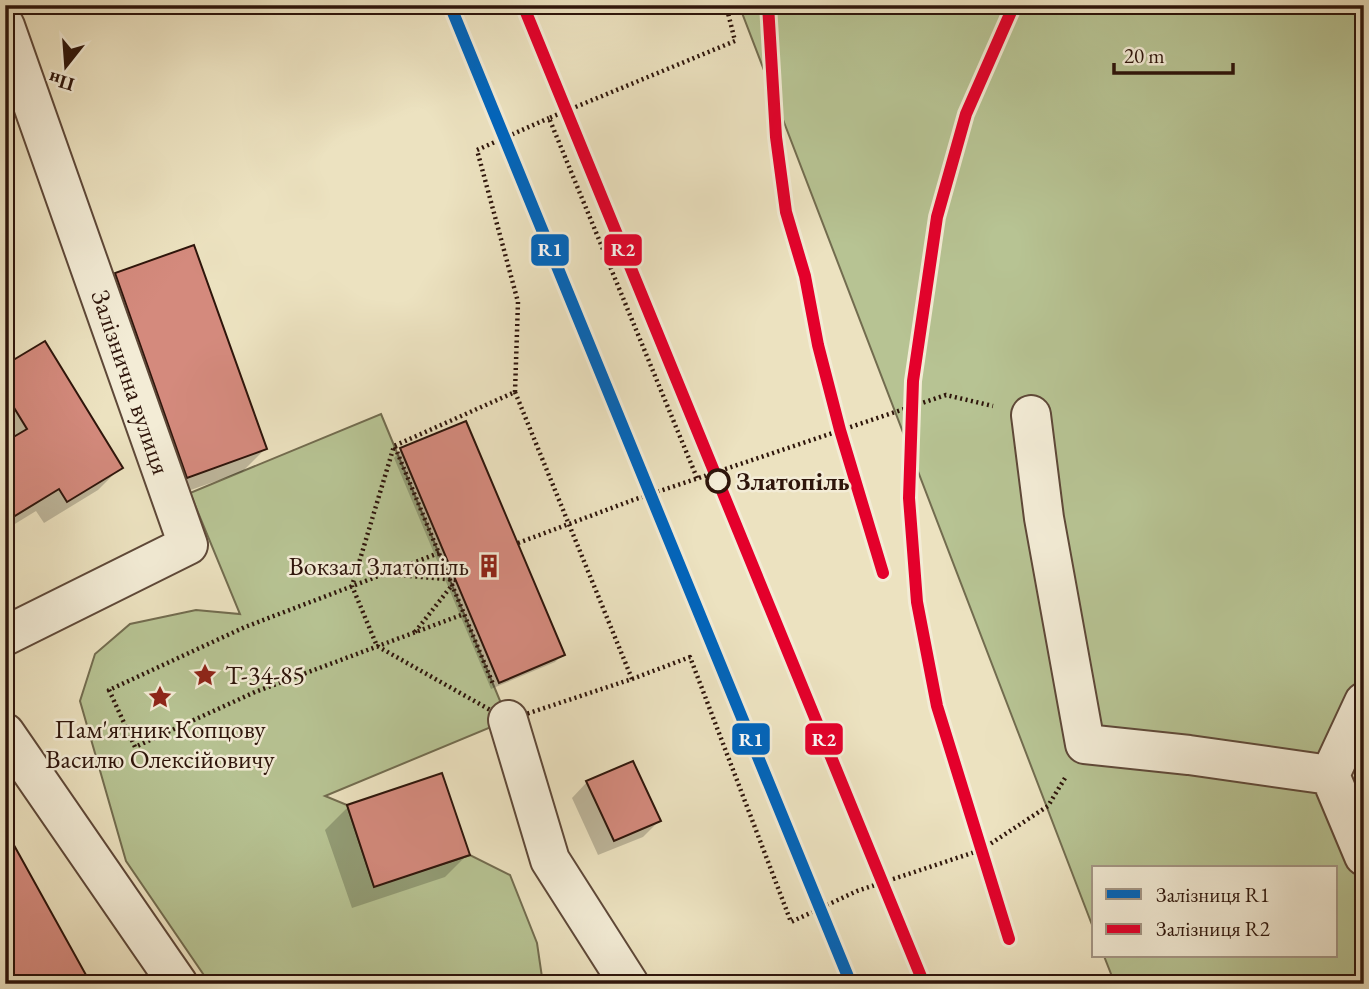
<svg xmlns="http://www.w3.org/2000/svg" width="1369" height="989" font-family="'EB Garamond',serif">
<style>
.green{fill:#b7c393;stroke:#726c4f;stroke-width:2}
.shadow{fill:#0003}
.building{fill:#d48a7d;stroke:#2e150b;stroke-width:2}
.lines{fill:none;stroke-linecap:round;stroke-linejoin:round}
.minor-casing{stroke:#5e4838;stroke-width:42}
.path{stroke:#2e150b;stroke-width:4.5;stroke-dasharray:2 3.5;stroke-linecap:butt}
.minor{stroke:#f3ecd6;stroke-width:38}
.rail-1-casing{stroke:#f3ecd6;stroke-width:18}
.rail-2-casing{stroke:#f3ecd6;stroke-width:18}
.rail-1{stroke:#0065bd;stroke-width:12}
.rail-2{stroke:#e4002b;stroke-width:12}
.stop-dot{fill:#f3ecd6;stroke:#2e150b;stroke-width:3.5}
.labels{text-anchor:middle;stroke-width:5;stroke-linejoin:round;paint-order:stroke}
.street-label{font-size:26px;fill:#2e150b;stroke:#f3ecd6}
.stop-label{font-size:26px;font-weight:bold;fill:#2e150b;stroke:#f3ecd6;text-anchor:start}
.poi-label{font-size:26px;fill:#2e150b;stroke:#f3ecd6;text-anchor:end}
.line-badge{stroke:#f3ecd6;stroke-width:2.5}
.badge-label{font-size:19px;text-anchor:middle;font-weight:bold;fill:#fff}
</style>
<rect width="100%" height="100%" fill="#ece2c0"/>
<filter id="stains"><feTurbulence type="fractalNoise" baseFrequency=".00286" numOctaves="4"/><feColorMatrix values="0 0 0 0 .2 0 0 0 0 .09 0 0 0 0 .02 0 0 0 .5 -.17"/></filter>
<radialGradient id="worn" r=".72"><stop offset=".6" stop-color="#630" stop-opacity="0"/><stop offset="1" stop-color="#630" stop-opacity=".3"/></radialGradient>
<path class="green" d="M739 5H1364V702L1330 775 1364 856V984H1115L1104 956H1336V868H1094V930Z
M381 414 508 720 325 796 347 805 374 886 470 855 510 875 537 943 543 984H210L126 861 80 701 95 654 130 624 196 610 240 614 190 493Z"/>
<path class="shadow" d="M116 275 265 449 242 472 165 499 93 297Z
M5 367 120 468 98 490 44 523 36 511 5 530Z
M401 450 563 654 555 662 491 689 394 458Z
M441 775 468 854 445 877 352 908 325 830 348 807Z
M587 782 659 821 643 837 598 855 572 798Z
M5 868 89 984H5Z"/>
<path class="building" d="M194 245 267 449 187 478 115 273Z
M45 341 123 468 67 502 59 489 5 522V442L27 429 5 393V365Z
M466 421 565 655 499 683 400 448Z
M633 761 661 821 614 841 586 781Z
M442 773 470 855 374 887 347 805Z
M5 829 91 984H12L5 972Z"/>
<g class="lines">
<g class="minor-casing">
<path id="minor" d="M5 26 188 545 5 636
M1031 415 1044 518 1085 744 1189 755 1330 775
M1364 702 1330 775 1364 856
M508 720 550 860 629 984
M5 733 178 984"/>
</g>
<path class="path" d="M515 392 632 679 508 720 377 646 352 586 394 446Z
M515 392 518 302 477 150 549 118
M395 447 493 684
M697 478 549 118 735 41 726 5
M518 543 633 500 946 395 993 406
M439 553 245 627 109 690 135 747 255 692 464 614
M388 574 456 580
M415 632 453 584
M632 679 690 657 791 922 857 891 981 850 1048 806 1065 778"/>
<use href="#minor" class="minor"/>
<g class="rail-1-casing">
<path id="rail-1" d="M450 5 851 984"/>
</g>
<g class="rail-2-casing">
<path id="rail-2" d="M523 5 924 984
M768 5 776 137 786 212 805 276 818 345 840 430 883 573
M1009 939 937 706 917 602 909 498 913 381 937 217 966 114 1014 5"/>
</g>
<use href="#rail-1" class="rail-1"/>
<use href="#rail-2" class="rail-2"/>
</g>
<defs>
<g id="building-bare" transform="scale(1.89)"><path d="M-4-6H4V6H1V3H-1V6H-4ZM-2.5-4.3h1.7v1.8h-1.7ZM.8-4.3h1.7v1.8H.8ZM-2.5-1h1.7V.8h-1.7ZM.8-1h1.7V.8H.8Z" fill="#8f2418" stroke="#f3ecd6" stroke-width="2.5" paint-order="stroke"/></g>
<g id="sight-bare" transform="scale(1.89)"><path d="M0-6L1.8-2.2L6-1.7L2.9 1.2L3.7 5.4L0 3.3L-3.7 5.4L-2.9 1.2L-6-1.7L-1.8-2.2Z" fill="#8f2418" stroke="#f3ecd6" stroke-width="2.5" paint-order="stroke"/></g>
</defs>
<g fill-rule="evenodd">
<use href="#building-bare" x="489" y="566"/>
<use href="#sight-bare" x="205" y="675"/>
<use href="#sight-bare" x="160" y="697"/>
</g>
<circle class="stop-dot" cx="718" cy="481" r="11"/>
<g class="labels">
<g class="street-label">
<text transform="translate(131 382) rotate(71)" y="9">Залізнична вулиця</text>
</g>
<g class="stop-label">
<text x="736" y="490">Златопіль</text>
</g>
<g class="poi-label">
<text x="469" y="575">Вокзал Златопіль</text>
<text x="225" y="684" text-anchor="start">Т-34-85</text>
<text x="160" y="738" text-anchor="middle">Пам'ятник Копцову<tspan x="160" dy="30">Василю Олексійовичу</tspan></text>
</g>
</g>
<g class="line-badge">
<rect x="530" y="233" width="40" height="34" rx="7" fill="#0065bd"/>
<rect x="603" y="233" width="40" height="34" rx="7" fill="#e4002b"/>
<rect x="731" y="722" width="40" height="34" rx="7" fill="#0065bd"/>
<rect x="804" y="722" width="40" height="34" rx="7" fill="#e4002b"/>
</g>
<g class="badge-label">
<text x="550" y="256">R1</text>
<text x="623" y="256">R2</text>
<text x="751" y="746">R1</text>
<text x="824" y="746">R2</text>
</g>
<rect width="1369" height="989" fill="none" stroke="#ece2c0" stroke-width="28"/>
<rect x="7" y="7" width="1355" height="975" fill="none" stroke="#2e150b" stroke-width="3.5"/>
<rect x="14" y="14" width="1341" height="961" fill="none" stroke="#2e150b" stroke-width="2"/>
<rect x="1092" y="866" width="245" height="91" fill="#f3ecd6" stroke="#a49685" stroke-width="2"/>
<rect x="1106" y="889" width="35" height="10" fill="#0065bd" stroke="#a49685" stroke-width="2"/>
<text x="1156" y="902" font-size="21" fill="#2e150b">Залізниця R1</text>
<rect x="1106" y="924" width="35" height="10" fill="#e4002b" stroke="#a49685" stroke-width="2"/>
<text x="1156" y="936" font-size="21" fill="#2e150b">Залізниця R2</text>
<g transform="translate(66 66) rotate(197)" stroke="#f3ecd6" stroke-width="5" paint-order="stroke">
<path d="M0-5L12 26L0 18L-12 26Z" fill="#2e150b"/>
<text y="-10" font-size="19" font-weight="bold" text-anchor="middle" fill="#2e150b">Пн</text>
</g>
<path d="M1114 63v10h119v-10" fill="none" stroke="#2e150b" stroke-width="3.5"/>
<text x="1124" y="63" font-size="21" fill="#2e150b" stroke="#f3ecd6" stroke-width="5" paint-order="stroke">20 m</text>
<rect width="100%" height="100%" filter="url(#stains)"/>
<rect width="100%" height="100%" fill="url(#worn)"/>
</svg>
